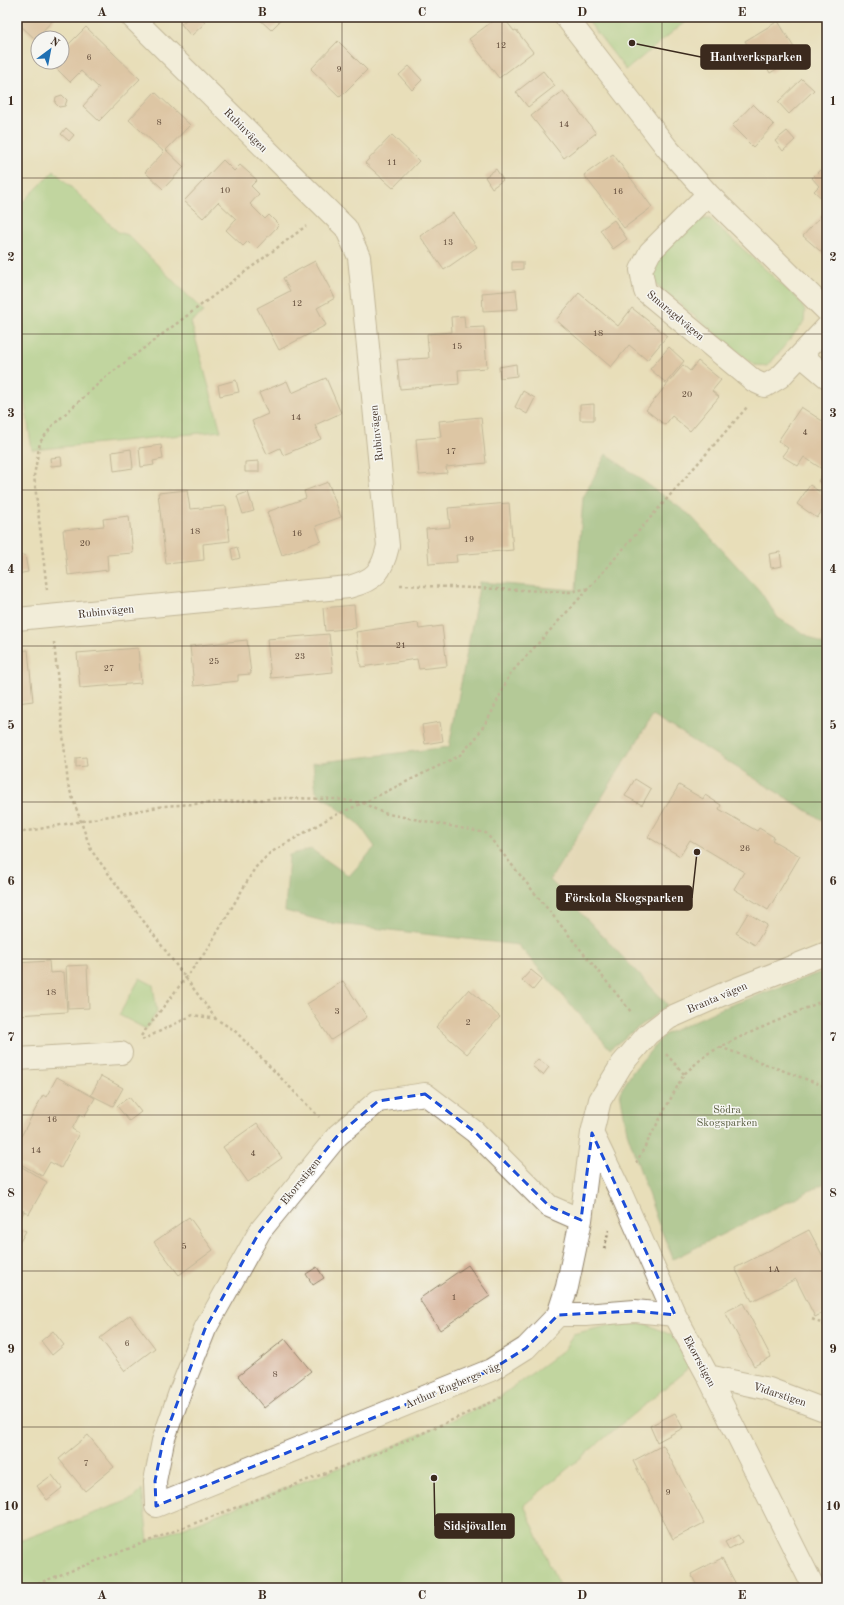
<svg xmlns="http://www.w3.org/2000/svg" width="844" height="1605" font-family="'Old Standard TT',serif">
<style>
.built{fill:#e1d2b4}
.green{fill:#92cb7f;stroke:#667a4e}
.forest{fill:#75af6e;stroke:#586c46}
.building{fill:#d1a88b}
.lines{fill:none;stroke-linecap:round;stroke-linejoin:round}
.minor-casing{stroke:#92846c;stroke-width:24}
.path{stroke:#92846c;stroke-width:2.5;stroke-dasharray:3 3;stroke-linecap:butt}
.minor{stroke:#fff;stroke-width:22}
.marked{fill:none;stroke:#1d4ed8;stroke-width:3;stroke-dasharray:8 5;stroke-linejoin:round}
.grid{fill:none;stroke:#3b2a1e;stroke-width:1;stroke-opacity:0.55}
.labels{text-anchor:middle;stroke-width:3;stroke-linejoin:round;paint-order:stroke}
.number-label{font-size:9px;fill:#604a39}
.street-label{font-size:11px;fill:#3b2a1e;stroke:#f6f6f2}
.park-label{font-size:11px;fill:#555a3b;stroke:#f6f6f2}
.leader{fill:none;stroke:#3b2a1e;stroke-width:1.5}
.callout-dot{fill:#3b2a1e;stroke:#f6f6f2;stroke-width:1.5}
.callout{fill:#3b2a1e;stroke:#3b2a1e;stroke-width:1.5}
.callout-label{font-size:12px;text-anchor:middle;font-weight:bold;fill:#fff}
.neatline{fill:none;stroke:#3b2a1e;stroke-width:1.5}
.grid-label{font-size:13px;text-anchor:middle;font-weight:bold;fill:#3b2a1e}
</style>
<rect width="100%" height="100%" fill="#f6f6f2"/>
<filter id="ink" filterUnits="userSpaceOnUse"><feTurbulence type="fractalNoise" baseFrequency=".025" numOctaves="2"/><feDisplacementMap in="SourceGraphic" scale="8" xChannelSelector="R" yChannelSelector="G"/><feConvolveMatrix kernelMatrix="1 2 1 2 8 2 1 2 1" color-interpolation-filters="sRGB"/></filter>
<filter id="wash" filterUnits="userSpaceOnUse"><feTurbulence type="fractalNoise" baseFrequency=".012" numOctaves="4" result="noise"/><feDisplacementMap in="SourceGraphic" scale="16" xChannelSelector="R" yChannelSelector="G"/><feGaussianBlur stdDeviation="0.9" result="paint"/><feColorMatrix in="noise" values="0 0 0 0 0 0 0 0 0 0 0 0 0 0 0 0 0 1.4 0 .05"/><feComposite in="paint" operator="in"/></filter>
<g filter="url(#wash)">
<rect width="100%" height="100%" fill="#e8deb9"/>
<path class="built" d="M653 716 827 823V940L726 978 668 1005 550 880Z"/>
<path class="green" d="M585 17H691L626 70Z
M54 171 118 232 128 235 204 312 191 322 221 431 32 450 17 351V208Z
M698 219H710L799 300 805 311 804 322 768 366 754 365 653 282 650 270 655 259Z
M140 978 153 985 157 1012 146 1029 119 1015Z
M636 1319 673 1336 691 1366 524 1505 560 1588H17V1542L132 1499 142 1489 148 1541 383 1451 494 1401 565 1349 573 1334Z"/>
<path class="forest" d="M606 454 690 515 760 591 778 618 827 647V823L653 716 550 880 668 1005 610 1049 518 945 330 923 285 911 289 855 311 849 349 876 375 847 358 823 316 792 313 763 449 747 480 582 576 590 583 498Z
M827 970V1182L673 1259 657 1220 627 1132 620 1092 633 1071 664 1035 720 1009Z"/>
<g id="blocks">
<path class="building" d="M26 17H56L35 39 19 24Z
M189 17H200L205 23 191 36 181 24Z
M257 17H284L271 30Z
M498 17H503L514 31 516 30 533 52 499 78 469 39Z
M778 21 799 56 770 73 761 57 756 59 745 41Z
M86 27 140 79 99 121 83 106 99 88 81 71 70 82 51 63 62 62V51Z
M338 41 367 70 340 97 311 69Z
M409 66 422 80 412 90 399 75Z
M543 71 555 86 528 107 516 92Z
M802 79 814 90 789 114 778 102Z
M563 91 596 133 564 158 531 116Z
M155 92 190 125 166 150 184 167 163 189 145 172 164 152 129 120Z
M62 95 67 100 65 106 59 107 55 103 56 97Z
M753 104 774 125 753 147 732 126Z
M66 128 74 135 69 141 61 134Z
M787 131 795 140 783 151 775 141Z
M392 135 419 161 393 188 365 163Z
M613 154 652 207 624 228 584 175Z
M223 160 234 171 240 165 257 180 251 186 259 194 250 204 265 219 269 215 279 225 256 249 248 241 243 246 226 230 236 219 218 202 203 218 184 201Z
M822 168 827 173V203L814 191 819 186 812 178Z
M496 169 503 180 492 188 485 177Z
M827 209V257L803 236Z
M453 213 477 247 444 270 420 236Z
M614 220 627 239 613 249 600 230Z
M315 261 335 298 317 308 326 325 279 350 257 308 290 291 283 278Z
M512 262H523V269L512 270Z
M516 290 518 309 483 311 482 293Z
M579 293 618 326 632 308 667 336 647 360 629 345 611 367 556 320Z
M464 316 465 328 484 327 487 368 458 370 459 384 400 389 397 360 429 358 427 334 452 332 451 317Z
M669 347 684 361 666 383 650 369Z
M698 361 721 380 712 391 719 397 690 431 672 416 665 425 646 410 683 365 690 371Z
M516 364 517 376 500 378 499 367Z
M326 378 341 413 315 425 321 439 283 455 280 448 267 454 252 421 268 414 259 393 287 381 292 393Z
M236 380 239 392 220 396 218 385Z
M523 391 535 398 527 414 515 407Z
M594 404V420H580V405Z
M801 407 827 424V487L818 481 825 471 804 457 798 466 782 456 788 448 778 441Z
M481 417 486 463 446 467 447 473 419 475 416 439 441 437 439 421Z
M161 445 163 459 153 461 154 465 141 467 139 448Z
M131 449 133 468 114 471 112 452Z
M61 457 62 465 51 466 50 458Z
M259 461V472H245V462Z
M328 482 341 517 316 526 321 541 282 555 267 512 306 498 304 491Z
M810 485 827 497V504L817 518 797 504Z
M187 490 190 509 226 506 230 541 203 544 204 560 166 564 158 493Z
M248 492 254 511 243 514 237 496Z
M509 503 513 550 456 555 457 562 429 564 426 529 450 527 448 508Z
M129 516 133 553 107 555 108 570 68 575 63 530 104 526 103 519Z
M237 547 240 558 233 560 231 549Z
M780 552 782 566 771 568 769 554Z
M25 555 28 572 17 574V556Z
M354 605 356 628 325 631 323 608Z
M418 623 419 629 442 626 447 666 419 669 417 659 361 667 356 632Z
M329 634 333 672 271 678 267 639Z
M247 640 251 674 238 675V681L194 686 190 646Z
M138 648 141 683 80 688 77 653Z
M28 650 33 701 17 703V651Z
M440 722 443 741 425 744 422 725Z
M86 757 87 766 76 767V758Z
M635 779 651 789 642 805 625 796Z
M679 785 703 799 705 795 721 805 719 809 757 831 759 828 774 837 772 840 800 856 768 910 734 889 744 872 690 840 680 856 648 837Z
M748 913 767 925 755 945 736 933Z
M49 961 50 973 64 972 67 1012 17 1015V963Z
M87 965 89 1008 68 1009 66 966Z
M531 970 542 979 533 990 522 980Z
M343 981 367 1017 331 1040 307 1004Z
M469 989 500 1017 467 1054 436 1027Z
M538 1059 549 1067 543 1075 532 1066Z
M101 1076 123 1088 113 1106 91 1095Z
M57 1077 95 1098 84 1117 80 1114 72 1129 79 1133 61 1168 50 1162 42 1176 17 1162V1144L43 1095 46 1097Z
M129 1097 141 1112 129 1121 117 1106Z
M257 1123 282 1158 248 1182 223 1147Z
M17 1164 47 1182 29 1214 17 1207Z
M17 1209 24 1212 17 1225Z
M189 1217 213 1250 179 1275 154 1242Z
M17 1227 26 1231 17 1247Z
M809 1230 827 1264V1311L815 1317 796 1279 752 1301 735 1268Z
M468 1265 490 1296 440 1330 419 1299Z
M317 1267 324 1278 313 1285 306 1274Z
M743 1303 771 1357 754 1366 725 1312Z
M130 1315 155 1348 125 1371 100 1338Z
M53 1331 64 1345 52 1355 41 1341Z
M285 1339 311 1371 264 1408 238 1376Z
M675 1413 683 1428 657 1442 650 1426Z
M88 1435 114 1467 85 1491 59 1459Z
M663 1445 704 1523 673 1539 633 1461Z
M52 1475 62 1488 47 1500 37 1486Z
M738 1535 742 1542 729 1549 725 1542Z
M722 1558 738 1588H698L691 1574Z"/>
</g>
</g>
<g filter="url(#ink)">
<use href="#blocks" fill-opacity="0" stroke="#92846c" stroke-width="1"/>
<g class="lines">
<g class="minor-casing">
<path id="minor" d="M566 17 667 148 708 194 827 311
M708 194 650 252 641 270 645 291 754 381 765 386 780 377 827 327
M801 355 827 377
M17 619 349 587C375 580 382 572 388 546L359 257 346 228 132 17
M17 1059 121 1053
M592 1133 620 1191 675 1315 708 1376 814 1588
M581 1220 549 1206 475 1132 425 1094 378 1101 338 1135 260 1231 205 1329 180 1392 163 1441 155 1481 156 1506 491 1370 526 1348 558 1315 567 1287 581 1220 592 1133 600 1100 622 1064 648 1034 669 1018 721 995 827 953
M558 1315H585L635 1311 675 1315
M708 1376 769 1389 827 1411"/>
</g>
<path class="path" d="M400 585 570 592 589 588 748 406
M47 590 34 476 40 442 53 425 107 376 306 226
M54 642 68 785 91 850 216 1019
M17 833 164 806 284 798 337 799 363 803 459 756 476 738 491 714 510 674 588 589
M141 1036 207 950 255 868 270 853 331 817 363 803 383 813 486 833 632 1013
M142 1040 193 1015 216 1019 234 1030 319 1117
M720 1047 827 1087
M666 1054 684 1074
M636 1163 684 1074 707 1054 738 1038 827 999
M604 1249 609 1230
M812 1319 827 1326
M26 1588 383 1451 494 1401 502 1396"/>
<use href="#minor" class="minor"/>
</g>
</g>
<path d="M0 0H844V1605H0ZM425 1094 475 1132 549 1206 581 1220 592 1133 675 1315 635 1311 558 1315 526 1348 491 1370 156 1506 155 1481 163 1441 205 1329 260 1231 338 1135 378 1101Z" fill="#e8deb9" fill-opacity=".55" fill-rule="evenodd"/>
<path class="marked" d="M425 1094 475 1132 549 1206 581 1220 592 1133 675 1315 635 1311 558 1315 526 1348 491 1370 156 1506 155 1481 163 1441 205 1329 260 1231 338 1135 378 1101Z"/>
<path class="grid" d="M182 17V1588M342 17V1588M502 17V1588M662 17V1588M17 178H827M17 334H827M17 490H827M17 646H827M17 802H827M17 959H827M17 1115H827M17 1271H827M17 1427H827"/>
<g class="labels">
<g class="number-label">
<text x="501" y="48">12</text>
<text x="89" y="60">6</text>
<text x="339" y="72">9</text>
<text x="159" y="125">8</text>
<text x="564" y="127">14</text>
<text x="392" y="165">11</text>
<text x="225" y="193">10</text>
<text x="618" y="194">16</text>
<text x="448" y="245">13</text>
<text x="297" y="306">12</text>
<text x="598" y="336">18</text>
<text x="457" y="349">15</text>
<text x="687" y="397">20</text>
<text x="296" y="420">14</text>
<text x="805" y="435">4</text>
<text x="451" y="454">17</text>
<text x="195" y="534">18</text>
<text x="297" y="536">16</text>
<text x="469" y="542">19</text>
<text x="85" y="546">20</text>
<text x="401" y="648">21</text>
<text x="300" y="659">23</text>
<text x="214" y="664">25</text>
<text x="109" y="671">27</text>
<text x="745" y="851">26</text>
<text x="51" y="995">18</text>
<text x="337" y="1014">3</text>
<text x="468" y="1025">2</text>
<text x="52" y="1122">16</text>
<text x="36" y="1153">14</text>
<text x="253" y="1156">4</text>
<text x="184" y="1249">5</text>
<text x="774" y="1272">1A</text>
<text x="454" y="1300">1</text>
<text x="127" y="1346">6</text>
<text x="275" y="1377">8</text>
<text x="86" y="1466">7</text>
<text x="668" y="1495">9</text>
</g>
<g class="street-label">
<text transform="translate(246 130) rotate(45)" y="4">Rubinvägen</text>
<text transform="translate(676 315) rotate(40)" y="4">Smaragdvägen</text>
<text transform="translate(376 433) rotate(-96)" y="4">Rubinvägen</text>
<text transform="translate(106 611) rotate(-6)" y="4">Rubinvägen</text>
<text transform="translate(717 997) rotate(-23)" y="4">Branta vägen</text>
<text transform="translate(300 1181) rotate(-51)" y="4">Ekorrstigen</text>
<text transform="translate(700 1361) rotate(62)" y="4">Ekorrstigen</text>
<text transform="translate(452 1385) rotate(-23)" y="4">Arthur Engbergs väg</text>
<text transform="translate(780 1394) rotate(18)" y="4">Vidarstigen</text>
</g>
<g class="park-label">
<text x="727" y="1113">Södra<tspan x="727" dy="13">Skogsparken</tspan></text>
</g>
</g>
<path class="leader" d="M632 43L701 57M697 852L692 898M434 1478L435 1526"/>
<g class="callout-dot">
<circle cx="632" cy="43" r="4"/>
<circle cx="697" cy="852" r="4"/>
<circle cx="434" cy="1478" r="4"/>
</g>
<g class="callout">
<rect x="701" y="45" width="109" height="24" rx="4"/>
<rect x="557" y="886" width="135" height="24" rx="4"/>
<rect x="435" y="1514" width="79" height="24" rx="4"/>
</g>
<g class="callout-label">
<text x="756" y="61">Hantverksparken</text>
<text x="624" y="902">Förskola Skogsparken</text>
<text x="475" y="1530">Sidsjövallen</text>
</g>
<rect width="844" height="1605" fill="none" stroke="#f6f6f2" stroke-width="44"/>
<g transform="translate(50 50) rotate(32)"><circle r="19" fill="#f6f6f2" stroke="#aba49d"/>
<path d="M0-3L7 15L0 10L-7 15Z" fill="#1f6fb2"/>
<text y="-6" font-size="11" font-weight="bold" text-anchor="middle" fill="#3b2a1e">N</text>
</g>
<rect x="22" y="22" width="800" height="1561" class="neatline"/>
<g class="grid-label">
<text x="102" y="16">A</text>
<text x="262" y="16">B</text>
<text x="422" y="16">C</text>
<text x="582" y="16">D</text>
<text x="742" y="16">E</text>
<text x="11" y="105">1</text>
<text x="833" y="105">1</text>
<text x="11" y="261">2</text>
<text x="833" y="261">2</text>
<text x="11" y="417">3</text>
<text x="833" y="417">3</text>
<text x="11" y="573">4</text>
<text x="833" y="573">4</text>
<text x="11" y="729">5</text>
<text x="833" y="729">5</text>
<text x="11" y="885">6</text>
<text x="833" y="885">6</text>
<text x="11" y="1041">7</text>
<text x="833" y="1041">7</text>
<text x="11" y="1197">8</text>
<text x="833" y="1197">8</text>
<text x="11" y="1353">9</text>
<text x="833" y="1353">9</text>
<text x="11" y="1510">10</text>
<text x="833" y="1510">10</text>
<text x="102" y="1599">A</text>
<text x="262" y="1599">B</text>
<text x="422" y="1599">C</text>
<text x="582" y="1599">D</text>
<text x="742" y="1599">E</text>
</g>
</svg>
